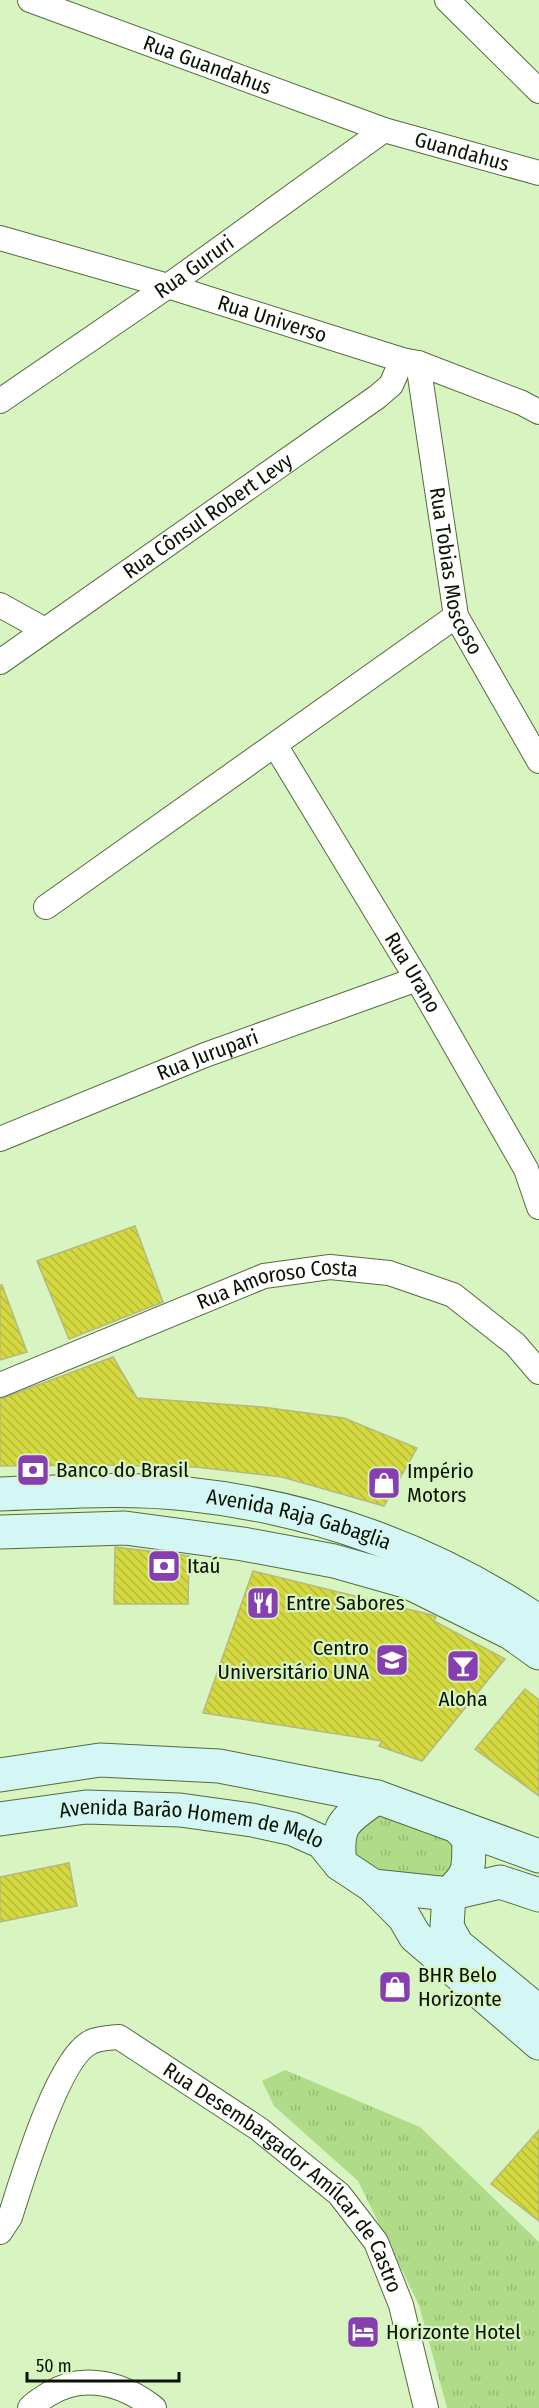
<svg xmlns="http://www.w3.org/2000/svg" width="539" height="2408" font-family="'Fira Sans Condensed',sans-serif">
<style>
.grass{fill:url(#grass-tufts)}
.building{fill:url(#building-back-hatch);stroke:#b5b982;stroke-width:1.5}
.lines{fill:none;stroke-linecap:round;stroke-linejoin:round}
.minor-casing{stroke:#546b3e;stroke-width:26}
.secondary-casing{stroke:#546b3e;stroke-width:35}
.minor{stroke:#fff;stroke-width:24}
.secondary{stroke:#d4f6f4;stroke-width:33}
.labels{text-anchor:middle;stroke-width:4.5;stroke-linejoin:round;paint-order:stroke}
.street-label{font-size:21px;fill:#0a1303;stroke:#d8f4c1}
.poi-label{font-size:21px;fill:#0a1303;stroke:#d8f4c1;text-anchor:start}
</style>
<defs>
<pattern id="grass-tufts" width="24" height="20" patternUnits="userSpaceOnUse" patternTransform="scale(1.5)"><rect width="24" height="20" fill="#b0db89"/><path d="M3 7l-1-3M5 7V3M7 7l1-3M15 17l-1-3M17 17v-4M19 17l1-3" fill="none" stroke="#96bb75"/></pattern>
<pattern id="building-back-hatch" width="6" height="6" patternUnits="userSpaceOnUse" patternTransform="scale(1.5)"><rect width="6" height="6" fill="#d5d940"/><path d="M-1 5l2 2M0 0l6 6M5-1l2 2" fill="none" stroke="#b6b937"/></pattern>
</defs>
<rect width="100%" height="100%" fill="#d8f4c1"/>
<path class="grass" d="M384 1811 450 1838 459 1847 451 1879 373 1872 349 1854 363 1816Z
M285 2070 420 2127 539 2242V2408H447L419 2305 358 2181 274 2106 262 2081Z"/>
<path class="building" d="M135 1226 163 1302 69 1339 37 1261Z
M0 1285H2L27 1352 0 1360Z
M113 1357 137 1398 262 1407 344 1418 417 1448 384 1506 282 1477 196 1467 100 1465 0 1466V1399Z
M115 1547 189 1556 188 1604H114Z
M253 1571 432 1615 436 1617 434 1621 505 1659 422 1761 379 1746 382 1741 203 1713Z
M525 1689 539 1700V1796L475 1749Z
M69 1863 77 1906 0 1922V1877Z
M539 2130V2221L491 2184Z"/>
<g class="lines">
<g class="minor-casing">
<g id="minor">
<path id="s1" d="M30 0 384 130 539 173"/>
<path d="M447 0 539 91"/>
<path id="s2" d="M0 238 168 286 402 360 418 363 522 403 539 412"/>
<path id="s3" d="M418 363 456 616 539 761"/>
<path id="s4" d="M0 401 168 286 384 130"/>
<path d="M0 605 45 630"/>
<path id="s5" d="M0 662 377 397 391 385 402 360"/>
<path id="s6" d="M275 745 417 979 526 1169 539 1207"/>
<path d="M46 907 456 616"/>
<path id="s7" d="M0 1139 205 1055 417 979"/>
<path id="s8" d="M0 1385 264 1276 330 1267 389 1273 453 1295 515 1344 539 1372"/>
<path id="s9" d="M0 2232 10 2217C22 2180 58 2057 91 2042 99 2038 110 2038 119 2037L259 2129 339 2194 376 2242 401 2305 426 2408"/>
<path d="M30 2408C35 2402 43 2398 49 2394 84 2372 124 2384 154 2408"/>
</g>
</g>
<g class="secondary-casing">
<g id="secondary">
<path id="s10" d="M0 1494C62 1492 125 1487 187 1494 312 1507 435 1551 539 1622"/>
<path d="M0 1532 125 1528 243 1544 334 1561 408 1582 511 1633 539 1653"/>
<path d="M0 1775 100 1760 219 1766 377 1797 539 1856"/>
<path id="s11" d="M0 1819 86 1807 180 1810 252 1820 293 1829 322 1842 340 1864 373 1886 449 1894 500 1882 539 1895"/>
<path d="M340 1864C335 1823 345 1820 377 1797"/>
<path d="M373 1886 404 1917 415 1936 539 2043"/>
<path d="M449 1894 447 1927 457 1945 539 2012"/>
<path d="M449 1894C472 1871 468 1870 469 1839L457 1826"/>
</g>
</g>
<use href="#minor" class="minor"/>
<use href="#secondary" class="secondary"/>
</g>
<defs>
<g id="bank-square" transform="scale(1.725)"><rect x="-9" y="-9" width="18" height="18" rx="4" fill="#873eb0" stroke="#d8f4c1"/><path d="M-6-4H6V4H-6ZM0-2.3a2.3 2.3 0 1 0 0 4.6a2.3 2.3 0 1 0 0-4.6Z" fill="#fff"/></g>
<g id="shop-square" transform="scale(1.725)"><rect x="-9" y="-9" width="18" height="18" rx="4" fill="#873eb0" stroke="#d8f4c1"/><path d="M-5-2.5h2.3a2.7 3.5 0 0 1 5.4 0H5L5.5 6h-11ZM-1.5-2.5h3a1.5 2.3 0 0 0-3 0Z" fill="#fff"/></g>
<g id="restaurant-square" transform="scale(1.725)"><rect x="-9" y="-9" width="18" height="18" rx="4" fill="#873eb0" stroke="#d8f4c1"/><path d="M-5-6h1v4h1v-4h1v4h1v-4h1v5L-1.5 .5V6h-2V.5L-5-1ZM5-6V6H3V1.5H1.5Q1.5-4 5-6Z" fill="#fff"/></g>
<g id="university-square" transform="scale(1.725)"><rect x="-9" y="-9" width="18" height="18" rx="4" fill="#873eb0" stroke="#d8f4c1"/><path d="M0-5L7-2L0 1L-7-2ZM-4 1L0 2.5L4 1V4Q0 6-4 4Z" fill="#fff"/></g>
<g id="bar-square" transform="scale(1.725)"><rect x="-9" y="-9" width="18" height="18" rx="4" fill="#873eb0" stroke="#d8f4c1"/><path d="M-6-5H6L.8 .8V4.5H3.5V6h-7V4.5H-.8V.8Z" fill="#fff"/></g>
<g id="hotel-square" transform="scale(1.725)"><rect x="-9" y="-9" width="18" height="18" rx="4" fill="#873eb0" stroke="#d8f4c1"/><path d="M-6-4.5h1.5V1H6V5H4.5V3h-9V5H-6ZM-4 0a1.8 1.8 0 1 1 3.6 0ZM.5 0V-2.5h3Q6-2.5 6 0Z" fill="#fff"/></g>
</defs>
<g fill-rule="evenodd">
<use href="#bank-square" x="33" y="1470"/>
<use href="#shop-square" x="384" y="1483"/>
<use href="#bank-square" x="164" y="1566"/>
<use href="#restaurant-square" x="263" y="1603"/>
<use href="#university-square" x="392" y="1660"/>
<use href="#bar-square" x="463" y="1666"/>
<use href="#shop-square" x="395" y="1987"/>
<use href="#hotel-square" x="363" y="2332"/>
</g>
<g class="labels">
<g class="street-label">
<text dy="7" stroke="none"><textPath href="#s1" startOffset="189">Rua Guandahus</textPath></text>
<text dy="7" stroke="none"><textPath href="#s1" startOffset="458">Guandahus</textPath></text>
<text dy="7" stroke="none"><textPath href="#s4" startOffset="236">Rua Gururi</textPath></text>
<text dy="7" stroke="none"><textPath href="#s2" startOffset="284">Rua Universo</textPath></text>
<text dy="7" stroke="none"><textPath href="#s5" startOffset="254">Rua Cônsul Robert Levy</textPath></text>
<text dy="7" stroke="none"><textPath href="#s3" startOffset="212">Rua Tobias Moscoso</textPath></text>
<text dy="7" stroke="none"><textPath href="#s6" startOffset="266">Rua Urano</textPath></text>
<text dy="7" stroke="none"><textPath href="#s7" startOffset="224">Rua Jurupari</textPath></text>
<text dy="7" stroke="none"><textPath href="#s8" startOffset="297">Rua Amoroso Costa</textPath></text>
<text dy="7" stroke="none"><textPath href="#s10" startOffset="302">Avenida Raja Gabaglia</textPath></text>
<text dy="7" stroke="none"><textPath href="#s11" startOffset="194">Avenida Barão Homem de Melo</textPath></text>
<text dy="7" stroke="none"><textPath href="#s9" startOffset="462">Rua Desembargador Amílcar de Castro</textPath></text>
</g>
<g class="poi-label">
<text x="56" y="1477">Banco do Brasil</text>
<text x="407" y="1478">Império<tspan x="407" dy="24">Motors</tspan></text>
<text x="187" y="1573">Itaú</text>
<text x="286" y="1610">Entre Sabores</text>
<text x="369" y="1655" text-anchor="end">Centro<tspan x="369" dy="24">Universitário UNA</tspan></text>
<text x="463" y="1706" text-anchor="middle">Aloha</text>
<text x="418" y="1982">BHR Belo<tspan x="418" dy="24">Horizonte</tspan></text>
<text x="386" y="2339">Horizonte Hotel</text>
</g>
</g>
<path d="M27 2372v9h152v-9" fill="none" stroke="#0a1303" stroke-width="3"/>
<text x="36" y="2372" font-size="18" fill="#0a1303" stroke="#d8f4c1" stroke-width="4.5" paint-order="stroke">50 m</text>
</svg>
